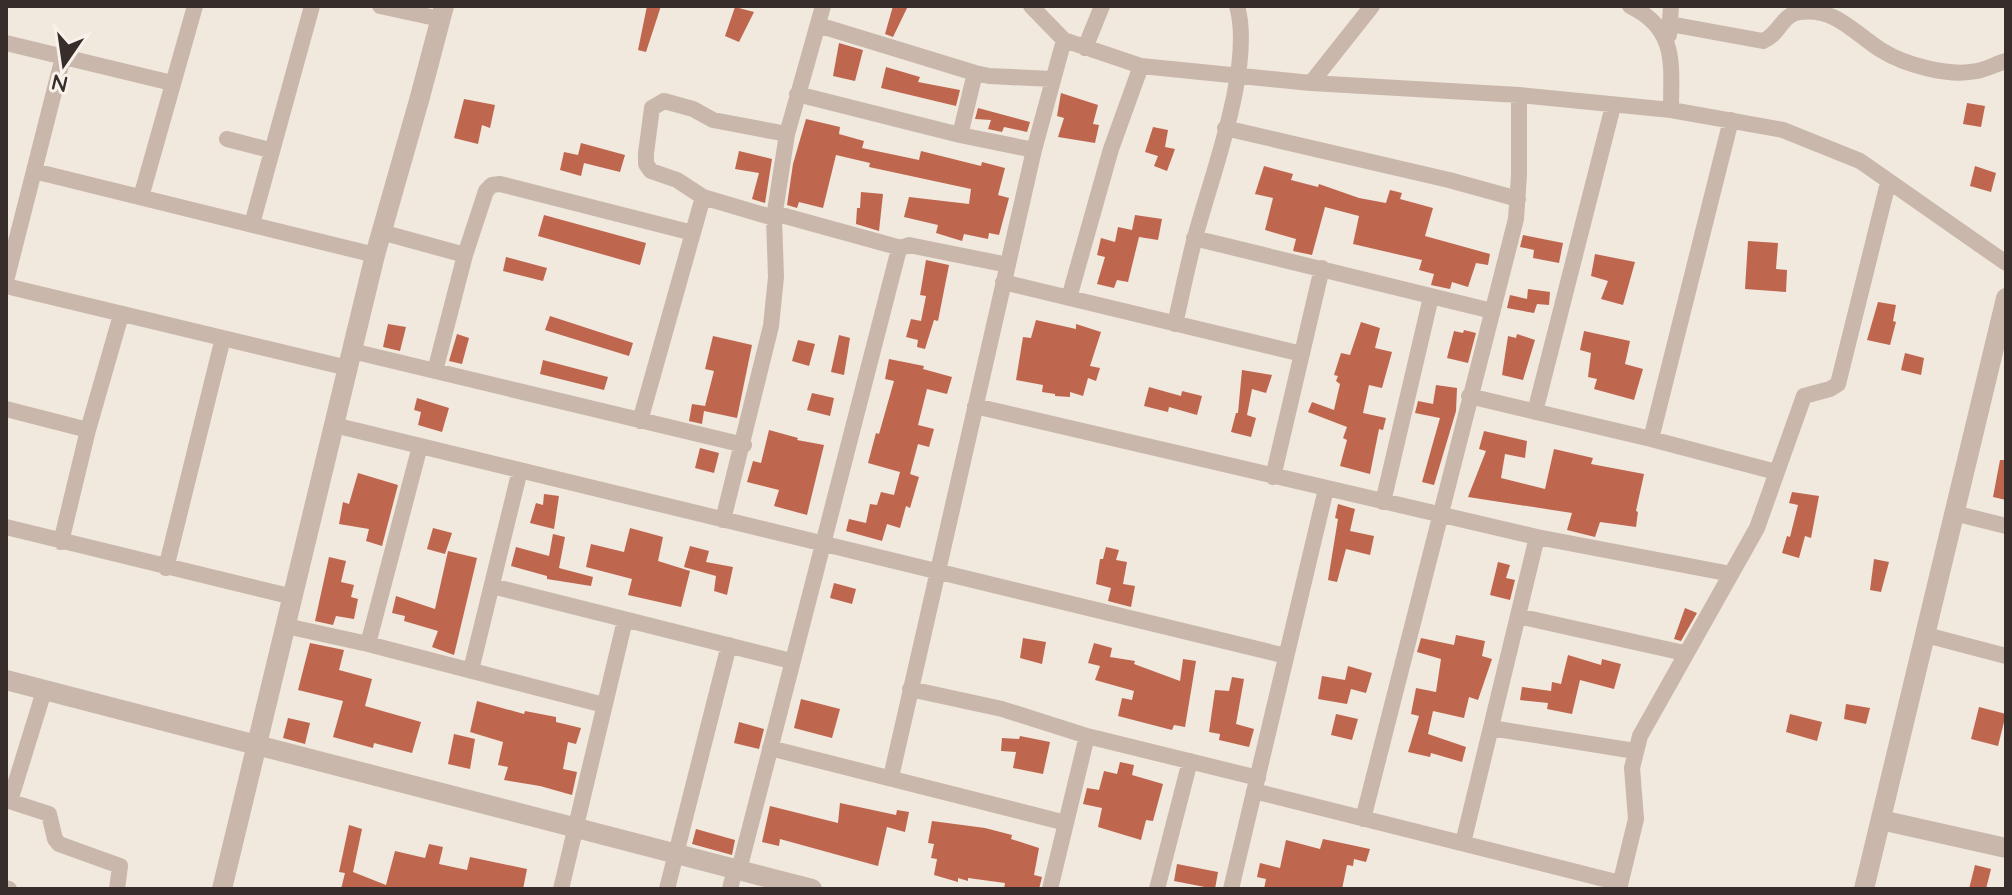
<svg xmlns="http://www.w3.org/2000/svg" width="2012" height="895" font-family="Quicksand,sans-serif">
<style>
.building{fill:#bf664f}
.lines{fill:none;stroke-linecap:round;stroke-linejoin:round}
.minor{stroke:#c9b7ab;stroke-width:16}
.tertiary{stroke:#c9b7ab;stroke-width:20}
</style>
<rect width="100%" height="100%" fill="#f1e8de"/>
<path class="building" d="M647 6H661L646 52 638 50Z
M893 6H908L893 37 885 34Z
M735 7 754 12 739 42 725 36Z
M839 43 863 50 855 81 833 76Z
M886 67 920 77 918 82 960 90 956 106 881 88Z
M1061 93 1098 105 1093 124 1099 125 1095 143 1058 137 1064 118 1057 116Z
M464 99 495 105 490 128 482 125 478 144 454 138Z
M1967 103 1985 106 1981 127 1963 124Z
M978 108 1030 122 1027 132 1004 127 1002 132 988 129 991 120 975 119Z
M806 119 840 127 839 134 864 141 862 148 919 160 921 151 981 166 982 162 1005 168 998 195 1009 198 999 235 989 233 988 239 964 234 962 241 936 233 938 225 904 217 909 197 969 204 971 189 869 167 870 163 836 155 823 208 799 202 797 208 787 205 793 164Z
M1153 127 1168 130 1165 147 1175 149 1167 171 1154 166 1158 156 1145 152Z
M581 143 625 155 620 172 584 163 581 176 560 170 564 152 578 155Z
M739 151 772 159 765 203 752 199 759 173 735 169Z
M1264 166 1293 174 1291 180 1318 187 1319 184 1359 198 1386 203 1390 190 1402 193 1400 199 1433 208 1425 236 1490 254 1488 265 1476 263 1468 287 1452 282 1450 289 1431 285 1434 274 1419 270 1422 260 1353 244 1359 216 1325 207 1312 255 1293 251 1296 239 1265 230 1273 198 1255 194Z
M1975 166 1996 173 1991 192 1970 186Z
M861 192 883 194 879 231 856 224 857 208H860Z
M544 215 646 243 640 265 538 236Z
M1135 215 1162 219 1158 240 1139 237 1128 282 1117 280 1114 288 1097 284 1105 257 1097 255 1101 238 1115 242 1118 227 1132 230Z
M1523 235 1563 243 1559 263 1533 258 1534 250 1520 247Z
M1748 241 1778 243 1776 269 1787 270 1786 292 1745 289Z
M1595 254 1635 262 1623 305 1601 299 1608 281 1591 276Z
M506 257 547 268 543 281 503 271Z
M926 260 949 265 938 321 934 320 925 349 917 347 918 340 906 337 911 319 921 321 926 296 920 295Z
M1528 289 1550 292 1549 305 1537 304 1534 313 1507 308 1510 295 1527 299Z
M1878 302 1896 305 1893 321 1896 322 1890 345 1867 340Z
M550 316 633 343 629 356 545 330Z
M1036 320 1076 329V324L1101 332 1090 366 1100 368 1096 381 1088 378 1083 396 1070 392V397L1055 396V394L1042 392 1043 385 1016 380 1023 337 1031 338Z
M1361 322 1380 328 1375 348 1392 352 1382 388 1369 385 1363 413 1386 418 1383 430 1379 429 1370 474 1340 466 1347 440 1343 438 1347 427 1308 412 1312 402 1334 410 1340 384 1336 381 1338 376 1334 375 1341 353 1350 355Z
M388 324 406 327 400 351 383 347Z
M1464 330 1476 333 1468 363 1447 358 1454 331 1463 333Z
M1584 331 1630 341 1625 364 1643 369 1634 400 1594 389 1597 379 1588 377 1591 353 1580 350Z
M457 334 469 338 462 364 449 361Z
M1517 334 1535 340 1523 380 1502 375 1508 336 1516 338Z
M839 335 850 338 844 375 831 372Z
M713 336 752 345 737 418 704 411 702 424 689 421 692 404 705 406 714 371 705 369Z
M798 340 815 344 809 366 792 361Z
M1905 353 1924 358 1921 375 1901 370Z
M889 359 924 366 923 369 952 377 947 394 927 389 918 425 934 429 929 447 918 444 910 474 919 477 910 508 906 506 900 528 887 524 882 541 846 531 849 519 866 523 870 504 877 505 881 492 894 495 900 472 868 463 876 433 879 434 894 381 885 379Z
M543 360 608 377 604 390 540 374Z
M1242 370 1272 375 1266 393 1252 389 1247 415 1256 418 1251 437 1231 432 1236 413H1238Z
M1436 385 1457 388 1456 411 1434 485 1422 482 1440 418 1415 413 1418 401 1433 404Z
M1149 387 1181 396 1182 391 1202 396 1197 415 1169 407 1168 412 1144 406Z
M812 393 834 398 830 416 807 410Z
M417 398 449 408 442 432 418 425 421 412 414 410Z
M769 430 798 438 797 440 824 445 807 515 774 506 779 490 747 482 753 461 761 463Z
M1484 431 1527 441 1525 458 1505 454 1501 478 1545 489 1554 449 1593 458 1591 464 1644 474 1636 511 1638 512 1636 527 1600 522 1595 537 1567 530 1572 513 1468 497 1486 451 1479 449Z
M700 448 719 453 714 473 695 468Z
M2000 460H2006V500L1993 497Z
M358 473 398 485 382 546 366 541 369 529 339 524 343 502 349 504Z
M1792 492 1819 496 1811 538 1805 536 1799 558 1782 553 1787 536 1790 537 1798 505 1789 503Z
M544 494 559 496 554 529 530 523 536 503 543 505Z
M1338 504 1355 509 1350 531 1374 536 1370 555 1346 549 1337 582 1328 580 1338 519 1335 518Z
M433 528 452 533 445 554 427 549Z
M630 528 663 537 658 561 690 571 681 607 628 595 632 579 586 567 591 544 624 552Z
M553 534 565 537 559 568 593 577 591 586 547 579V576L511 566 516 547 549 556Z
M690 546 709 551 706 562 733 567 727 595 714 591 716 576 684 567Z
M1106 547 1119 550 1116 560 1127 562 1123 584 1135 586 1131 607 1108 601 1111 588 1096 584 1100 559H1103Z
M448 551 477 558 454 655 432 647 438 631 404 621 405 616 392 613 396 596 435 609Z
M329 557 346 561 341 582 354 585 351 597 358 599 354 619 336 616 333 625 315 621Z
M1874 559 1889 562 1881 592 1870 590Z
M1498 562 1510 565 1506 578 1515 580 1510 600 1490 595Z
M834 583 856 589 852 604 830 598Z
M1685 608 1697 613 1681 641 1674 639Z
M1456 635 1485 641 1482 656 1492 659 1478 700 1469 697 1464 718 1433 711 1428 734 1466 747 1462 762 1431 753 1430 757 1408 752 1419 716 1411 714 1416 688 1436 692 1441 659 1417 652 1421 638 1454 645Z
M1023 638 1046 642 1042 664 1020 658Z
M310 643 344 650 339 670 372 679 365 706 421 722 412 753 374 743 373 748 333 737 343 701 298 690Z
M1094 643 1112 648 1110 657 1135 661 1134 664 1180 681 1183 659 1196 661 1185 727 1174 725 1172 730 1118 716 1122 698 1132 700 1134 691 1095 680 1100 666 1088 663Z
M1568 655 1601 665 1602 659 1621 664 1614 689 1580 680 1572 714 1547 709 1548 703 1520 700 1522 687 1551 691 1552 682 1561 684Z
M1348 666 1372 673 1366 693 1351 689 1347 704 1318 699 1322 676 1345 680Z
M1232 677 1244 679 1236 724 1254 729 1249 747 1219 740 1220 734 1209 732 1215 690 1229 691Z
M801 699 840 709 832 738 794 728Z
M477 701 524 714 525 711 556 717V722L581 728 576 744 568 742 563 769 577 772 572 795 540 786 504 780 508 767 498 765 503 742 470 732Z
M1846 704 1870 708 1866 724 1844 719Z
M1979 707 2006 714 1998 746 1971 739Z
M1336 714 1358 719 1352 740 1331 735Z
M1790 714 1822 722 1817 741 1786 732Z
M288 718 310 723 305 744 283 738Z
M739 722 764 729 759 749 734 743Z
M454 734 475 739 470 769 448 764Z
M1020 736 1050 742 1043 774 1013 768 1016 752 1001 751 1002 738 1019 739Z
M1120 762 1134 765 1132 775 1163 784 1153 821 1146 820 1141 840 1098 827 1102 808 1083 804 1087 788 1099 790 1104 771 1117 774Z
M840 803 896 815 897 810 909 812 905 832 887 827 878 866 780 839 779 846 762 842 770 806 838 823Z
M932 821 985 828 1012 835 1011 839 1039 848 1034 875 1042 877 1039 889H1004L1005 883 968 878V881L958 878V882L934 875 937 859 931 858 934 844 928 843Z
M349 825 362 829 353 872 386 885 395 851 425 858 429 844 443 847 439 864 467 870 470 857 527 869 523 889H341L345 873 339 872Z
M696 829 735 840 732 855 692 844Z
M1323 839 1370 849 1366 862 1354 859 1353 866 1347 865 1342 889H1264L1266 879 1257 877 1260 863 1280 868 1286 840 1320 849Z
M1177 864 1218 872 1215 889 1174 881Z
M1975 865 1991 869 1986 889H1969Z"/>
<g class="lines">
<path class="minor" d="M380 6 440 19
M1031 6 1064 40 1141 66 1311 83 1519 95 1671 110 1783 130 1860 161 2006 263
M1630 6C1678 29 1671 65 1671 110
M1670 24 1763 41C1779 35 1782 14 1800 12 1835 7 1854 33 1881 50 1905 65 1949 77 1977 71 1987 69 1996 64 2006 61
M818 25 975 73 960 135
M1669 35 1671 6
M6 43 172 83
M1085 48 1102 6
M975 73 989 76 1052 79
M1311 83 1372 6
M797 94 960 135 1034 150
M1225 128 1449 180 1518 199
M227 139 270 150
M34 171 375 255
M141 197 195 6
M774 213 901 248
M774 218 703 197 677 180 651 171 646 164V153L652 108 664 101 693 109 713 120 787 134
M252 224 312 6
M381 232 465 255
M1194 238 1492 311
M6 281 63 57
M1003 282 1302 354
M6 286 348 368
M1069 298 1111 149 1141 66
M1175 324C1182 294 1188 263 1196 234 1212 174 1254 65 1237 6
M352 351 744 445
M435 371 465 255 486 191 492 185 500 184 693 233
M1469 396 1651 439 1776 472
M975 406 1537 537 1731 574
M6 409 88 430
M1535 412 1613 106
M640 421 703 197
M334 425 1286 656
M1651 439 1731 120
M1273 477 1322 268
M1383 502 1431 297
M1954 513 2006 526
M723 520 771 326 776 277 774 218 787 134 823 6
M6 527 293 597
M61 542 88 430 121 315
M166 568 223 338
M492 586 791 661
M1518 616 1684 653
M286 626 368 644 604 705
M1926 635 2006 656
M368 644 420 446
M471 670 520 470
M910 689 1002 709 1087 736 1258 778
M1491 728 1635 751
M770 748 1066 823
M891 777 1034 150 1064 40
M1254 791 1620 883
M6 800 49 814 55 839 59 844 120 866 117 889
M10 801 44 691
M1363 819 1516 219 1519 175V95
M1463 843 1537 537
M739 870 898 253 901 248 909 245 1008 265
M6 888 9 889
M561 889 625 620
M667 889 729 645
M730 889 735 869
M1050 889 1087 736
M1157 889 1190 761
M1231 889 1326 489
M1619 889 1636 819 1632 768 1640 736 1757 528 1804 396 1830 389 1838 384 1888 183"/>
<path class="tertiary" d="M6 680 812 889
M1881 820 2006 848
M222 889 375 255 420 97 444 6
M1864 889 2006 298"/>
</g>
<rect width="2012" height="895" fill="none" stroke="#372d2a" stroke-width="16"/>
<g transform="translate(64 64) rotate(193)" stroke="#f9f2eb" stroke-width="6" paint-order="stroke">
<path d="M0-6L14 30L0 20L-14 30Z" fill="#372d2a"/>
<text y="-12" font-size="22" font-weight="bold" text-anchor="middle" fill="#372d2a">N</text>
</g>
</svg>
